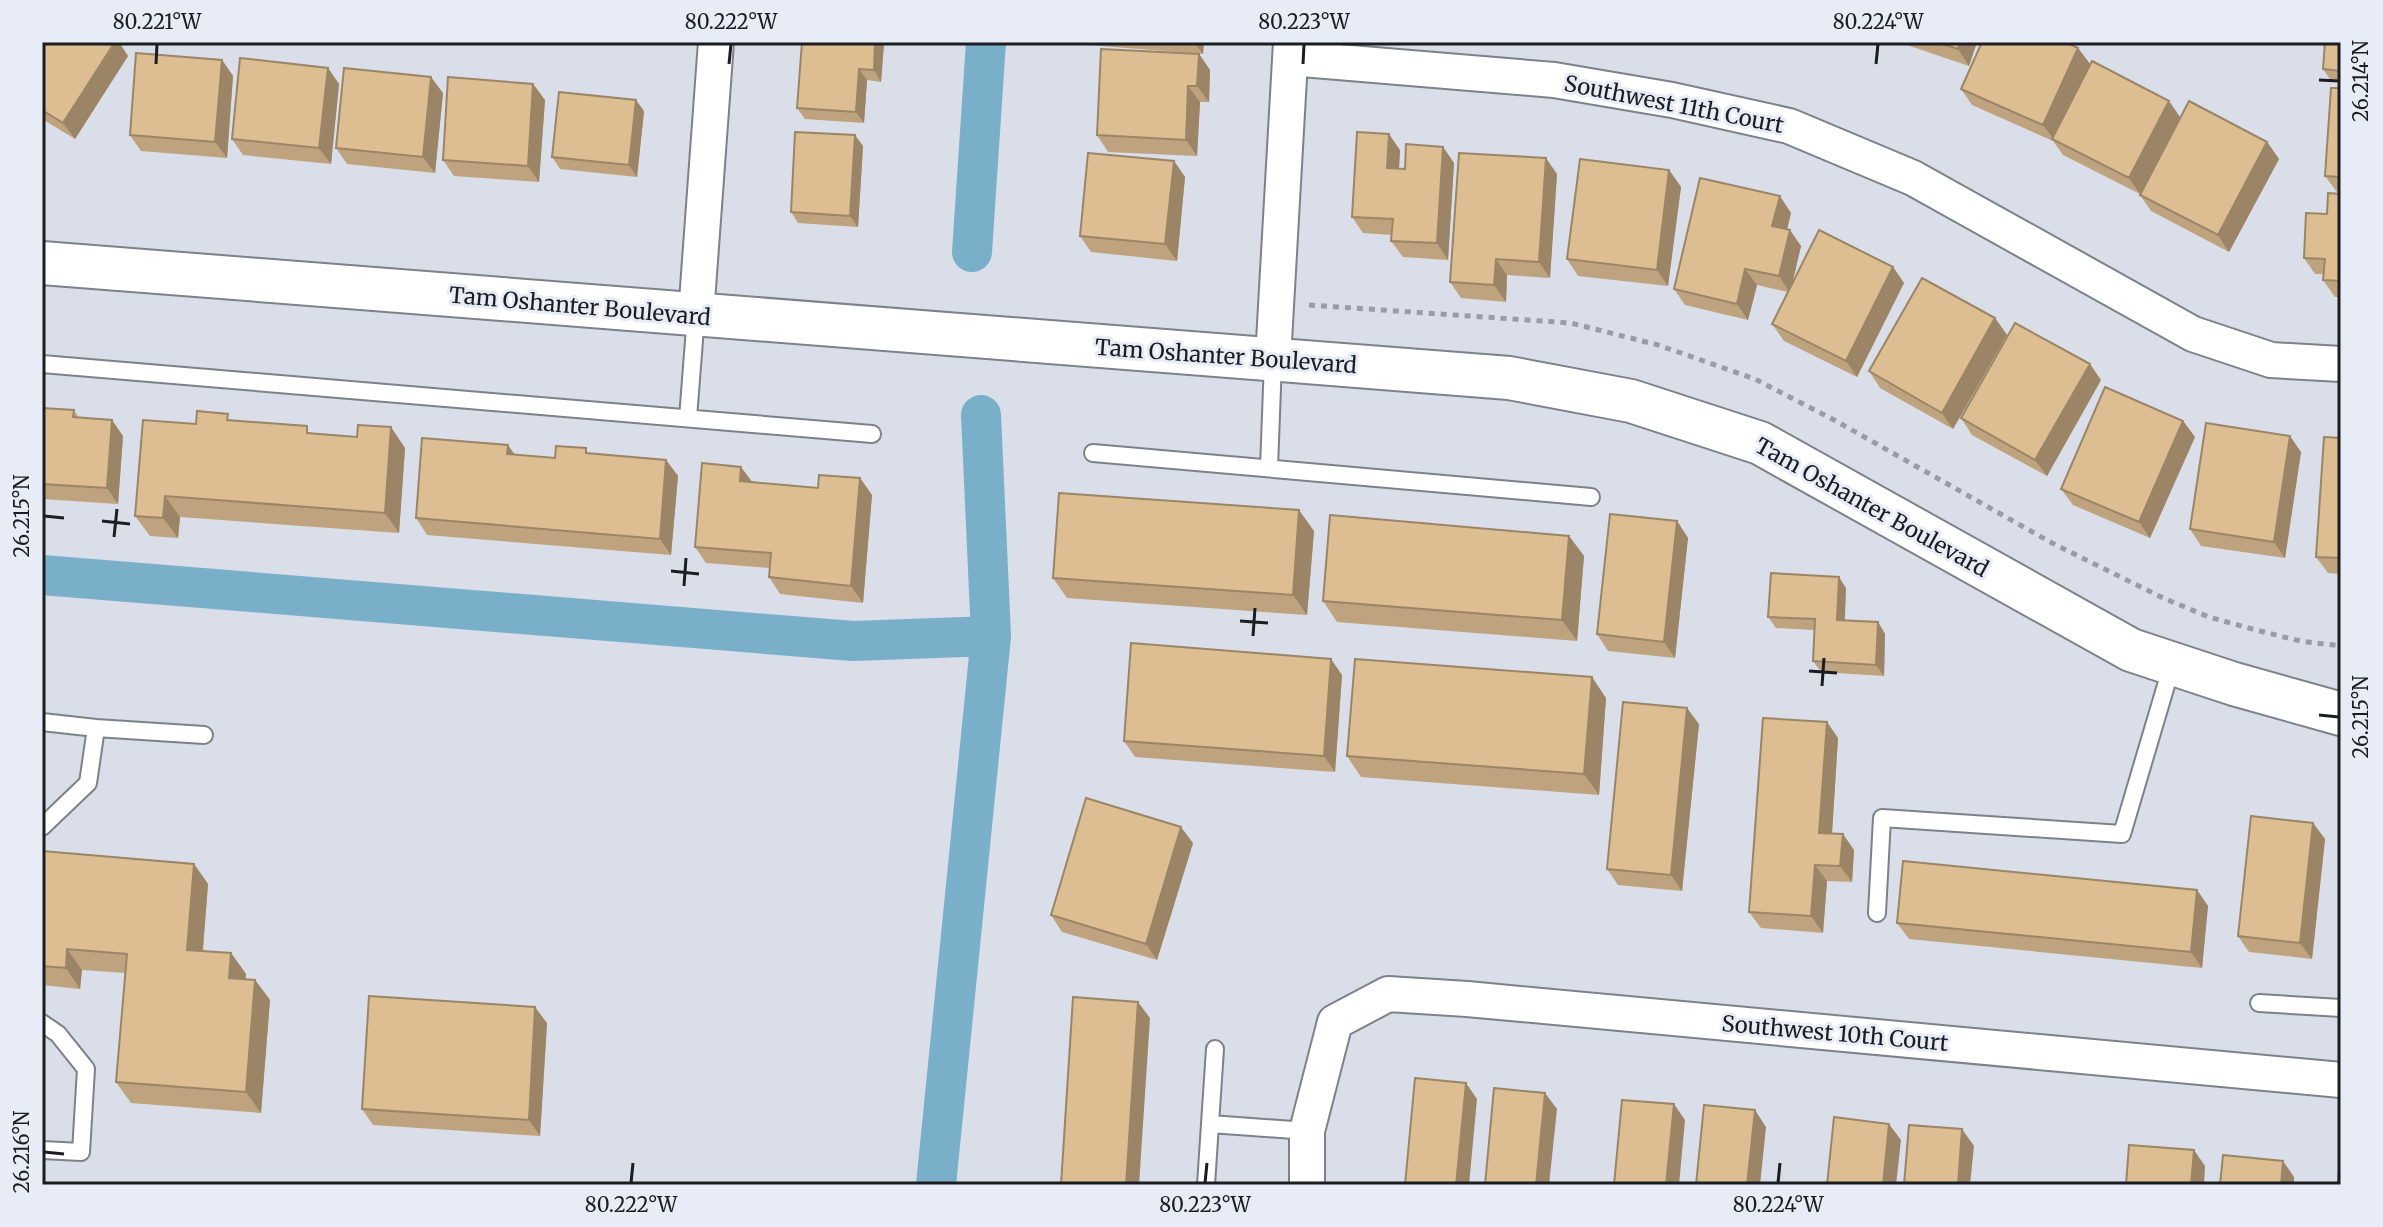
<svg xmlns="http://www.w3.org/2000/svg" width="2383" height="1227" font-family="Merriweather,serif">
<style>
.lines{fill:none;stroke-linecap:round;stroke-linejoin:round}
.canal{stroke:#7aafca;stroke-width:40}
.service-casing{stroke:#7c818a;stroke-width:20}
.minor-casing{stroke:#7c818a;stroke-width:38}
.tertiary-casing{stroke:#7c818a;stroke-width:46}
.path{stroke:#989ca5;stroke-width:5;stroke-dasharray:6 6;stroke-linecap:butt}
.service{stroke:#fff;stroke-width:16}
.minor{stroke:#fff;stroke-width:34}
.tertiary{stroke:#fff;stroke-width:42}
.wall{fill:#bea37e}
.shaded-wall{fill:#9b8566}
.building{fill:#ddbe92;stroke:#9b8566;stroke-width:2}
.ticks{fill:none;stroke:#1b1d21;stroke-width:3}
.labels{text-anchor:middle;stroke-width:6;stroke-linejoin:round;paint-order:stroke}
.street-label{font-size:22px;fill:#1b1d21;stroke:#e7ecf6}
.neatline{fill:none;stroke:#1b1d21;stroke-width:3}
.ticks-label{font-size:20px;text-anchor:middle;fill:#1b1d21}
</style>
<rect width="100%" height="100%" fill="#d9dee9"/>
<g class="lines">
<path class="canal" d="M972 252 986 42
M42 575 853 641 991 636 981 415
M936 1185 991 636"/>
<g class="service-casing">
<path id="service" d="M42 364 872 434
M688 418 696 315
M1093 453 1591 497
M1269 468 1273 361
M42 722 96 728
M42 827 88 783 96 728 204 735
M1877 913 1882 818 2122 834 2172 665
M2259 1003 2341 1008
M42 1023 58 1034 86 1069 81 1152 42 1150
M1210 1124 1215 1049
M1206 1185 1210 1124 1307 1131"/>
</g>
<g class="minor-casing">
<path id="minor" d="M1290 58 1554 80 1672 100 1789 126 1913 178 2193 334 2271 360 2341 364
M696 315 716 42
M1273 359 1291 42
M1307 1185V1131L1335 1022 1388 994 1467 999 2341 1080"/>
</g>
<g class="tertiary-casing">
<path id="tertiary" d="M42 263 1509 378 1631 401 1760 443 2131 650 2234 684 2341 714"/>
</g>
<path class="path" d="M1309 305 1571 323 1658 345 1755 379 1836 421 2052 543 2163 598 2209 617 2256 630 2300 641 2341 646"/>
<use href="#service" class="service"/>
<use href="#minor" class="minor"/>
<use href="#tertiary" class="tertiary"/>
</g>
<path class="wall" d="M42 42 128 56 75 139 42 119Z
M1086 42H1204L1203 54 1088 45Z
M1898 42H1977L1969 66Z
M2341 42V81H2331L2323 69Z
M884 43 881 82 867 80 864 123 805 119 797 108Z
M2078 48 2090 64 2084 77 2180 117 2140 194 2063 155 2053 141 1972 105 1961 89Z
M1199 54 1210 70 1209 102H1200L1197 156 1108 152 1097 135Z
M222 60 233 76 227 158 141 151 130 135Z
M328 68 339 84 331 164 243 155 232 139Z
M533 84 545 100 539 182 454 176 443 160Z
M2341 88V192H2337L2325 176Z
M443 93 435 173 347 164 336 148Z
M644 111 637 177 560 169 552 157Z
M2267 142 2279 159 2229 252 2151 211 2140 195Z
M863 146 858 227 798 223 791 212Z
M1443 147 1454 163 1448 260 1403 257 1391 241 1392 235 1363 233 1352 217 1400 150 1399 168 1405 169Z
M1174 161 1185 177 1177 261 1091 252 1080 236Z
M1669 170 1681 187 1668 286 1578 276 1567 259Z
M1557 174 1550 278 1507 275 1506 302 1461 298 1450 282Z
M2341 194V297H2335L2323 280 2324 274H2315L2304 258 2327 214Z
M1791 213 1787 229 1801 246 1792 284 1893 267 1904 283 1857 377 1784 341 1772 324 1788 292 1757 285 1748 320 1685 305 1674 289Z
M1995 318 2007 335 1953 429 1880 388 1869 371Z
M2101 380 2047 476 1972 435 1961 418Z
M42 408 74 410 79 418 123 436 118 504 42 499Z
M232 420 405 448 399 533 180 517 178 538 150 536 135 516 196 424Z
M2183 421 2195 437 2150 538 2073 505 2061 489Z
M2341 438V574L2328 573 2316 557Z
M2301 452 2285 558 2201 546 2190 529Z
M590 454 666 460 678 476 671 555 427 535 416 518 514 455 555 458Z
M860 478 872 495 863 603 780 594 769 577 770 568 706 563 695 547 752 482 818 488Z
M1677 521 1688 538 1675 658 1608 651 1597 634Z
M1314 531 1307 615 1067 598 1053 578Z
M1569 536 1584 556 1577 641 1337 622 1323 601Z
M1846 588 1845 621 1878 622 1885 634 1884 676 1821 672 1813 661 1814 630 1776 628 1768 617Z
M1342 675 1335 772 1135 757 1124 741Z
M1606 698 1599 795 1361 777 1347 756Z
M1699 724 1682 891 1618 885 1607 869Z
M1838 738 1832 833 1854 850 1852 882 1827 881 1823 933 1761 928 1749 912Z
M2313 823 2325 839 2312 959 2249 952 2238 936Z
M1193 843 1157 960 1062 932 1051 915Z
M42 851 194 864 208 884 203 951 231 953 246 974 245 979 255 980 270 1000 261 1113 131 1103 116 1082 125 973 82 970 80 989 42 985Z
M2197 890 2208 906 2202 968 1909 939 1897 923Z
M547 1023 540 1136 373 1125 362 1109Z"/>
<path class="shaded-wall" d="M115 42H119L128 56 75 139 63 123Z
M875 42 884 43 881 82 874 70Z
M1194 42H1204L1203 54Z
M1960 42H1977L1969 66 1958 49Z
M2078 48 2090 64 2055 141 2043 125Z
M1199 54 1210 70 1209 102 1197 86Z
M222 60 233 76 227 158 215 142Z
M328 68 339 84 331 164 319 148Z
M859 69 867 80 864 123 856 112Z
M431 77 443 93 435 173 423 157Z
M533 84 545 100 539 182 528 166Z
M1188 86 1200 102 1197 156 1186 140Z
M636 100 644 111 637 177 629 165Z
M2169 101 2180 117 2140 194 2129 178Z
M1389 134 1400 150 1398 184 1387 168Z
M855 135 863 146 858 227 850 216Z
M2267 142 2279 159 2229 252 2218 235Z
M1443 147 1454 163 1448 260 1437 243Z
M1546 158 1557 174 1550 278 1539 262Z
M1174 161 1185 177 1177 261 1165 244Z
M1669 170 1681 187 1668 286 1657 270Z
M1780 196 1791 213 1784 242 1772 226Z
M1790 230 1801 246 1790 293 1779 276Z
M1496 259 1507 275 1506 302 1494 285Z
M1893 267 1904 283 1857 377 1846 361Z
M1745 269 1757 285 1748 320 1737 304Z
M1995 318 2007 335 1953 429 1942 413Z
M2090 364 2101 380 2047 476 2035 460Z
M112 420 123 436 118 504 107 488Z
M2183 421 2195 437 2150 538 2139 522Z
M391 427 405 448 399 533 385 513Z
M2290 436 2301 452 2285 558 2274 542Z
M508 445 519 461 507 454Z
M666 460 678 476 671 555 660 539Z
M741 467 753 483 740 481Z
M860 478 872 495 863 603 851 586Z
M165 496 180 517 178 538 163 518Z
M1299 510 1314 531 1307 615 1293 595Z
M1677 521 1688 538 1675 658 1664 642Z
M1569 536 1584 556 1577 641 1562 620Z
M1839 577 1846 588 1844 631 1837 620Z
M1878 622 1885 634 1884 676 1876 665Z
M1331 659 1342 675 1335 772 1324 756Z
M1592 677 1606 698 1599 795 1584 774Z
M1687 708 1699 724 1682 891 1671 875Z
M1827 722 1838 738 1831 849 1819 833Z
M2313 823 2325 839 2312 959 2300 943Z
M1181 827 1193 843 1157 960 1146 944Z
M1843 834 1854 850 1852 882 1840 866Z
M194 864 208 884 201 971 187 950Z
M1815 865 1827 881 1823 933 1811 916Z
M2197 890 2208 906 2202 968 2191 952Z
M67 949 82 970 80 989 66 968Z
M231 953 246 974 244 999 229 978Z
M255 980 270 1000 261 1113 246 1092Z
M1138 1002 1150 1018 1139 1185H1126Z
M535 1007 547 1023 540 1136 529 1120Z
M1466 1083 1477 1099 1469 1185H1456Z
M1545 1093 1557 1109 1549 1185H1536Z
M1674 1104 1685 1120 1679 1185H1666Z
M1755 1110 1766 1127 1760 1185H1747Z
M1889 1124 1901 1140 1896 1185H1883Z
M1962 1129 1974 1146 1970 1185H1958Z
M2194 1150 2205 1166 2204 1185H2191Z
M2283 1161 2294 1177V1185H2281Z"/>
<path class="building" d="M42 42H115L63 123 42 110Z
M802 42H875L874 70 859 69 856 112 797 108Z
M1936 42H1960L1958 49Z
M1982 42H2065L2078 48 2043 125 1961 89Z
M2325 42H2341V71L2323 69Z
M1101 49 1199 54 1197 86H1188L1186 140 1097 135Z
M136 53 222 60 215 142 130 135Z
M240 58 328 68 319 148 232 139Z
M2092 61 2169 101 2129 178 2052 139Z
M344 68 431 77 423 157 336 148Z
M448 77 533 84 528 166 443 160Z
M2331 88H2341V177L2325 176Z
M559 92 636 100 629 165 552 157Z
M2189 101 2267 142 2218 235 2140 195Z
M795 132 855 135 850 216 791 212Z
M1357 132 1389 134 1387 168 1405 169 1406 144 1443 147 1437 243 1391 241 1393 219 1352 217Z
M1088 153 1174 161 1165 244 1080 236Z
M1459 153 1546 158 1539 262 1496 259 1494 285 1450 282Z
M1580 159 1669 170 1657 270 1567 259Z
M1700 178 1780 196 1772 226 1790 230 1779 276 1745 269 1737 304 1674 289Z
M2328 193 2341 194V281L2323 280 2325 259 2304 258 2306 213 2327 214Z
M1819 230 1893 267 1846 361 1772 324Z
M1922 278 1995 318 1942 413 1869 371Z
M2015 323 2090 364 2035 460 1961 418Z
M2105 387 2183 421 2139 522 2061 489Z
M42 408 74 410 73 417 112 420 107 488 42 484Z
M197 411 228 414 227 420 307 426V433L357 437 358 425 391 427 385 513 165 496 163 518 135 516 143 420 196 424Z
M2206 423 2290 436 2274 542 2190 529Z
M2324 437 2341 438V558L2316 557Z
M422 438 508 445 507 454 555 458 556 446 586 448V453L666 460 660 539 416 518Z
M702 463 741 467 740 481 818 488 819 475 860 478 851 586 769 577 771 553 695 547Z
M1059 493 1299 510 1293 595 1053 578Z
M1610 514 1677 521 1664 642 1597 634Z
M1330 515 1569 536 1562 620 1323 601Z
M1771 573 1839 577 1837 620 1878 622 1876 665 1813 661 1815 619 1768 617Z
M1131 643 1331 659 1324 756 1124 741Z
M1355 659 1592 677 1584 774 1347 756Z
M1623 702 1687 708 1671 875 1607 869Z
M1763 718 1827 722 1819 833 1843 834 1840 866 1815 865 1811 916 1749 912Z
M1086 798 1181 827 1146 944 1051 915Z
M2251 816 2313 823 2300 943 2238 936Z
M42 851 194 864 187 950 231 953 229 978 255 980 246 1092 116 1082 127 954 67 949 66 968 42 966Z
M1903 861 2197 890 2191 952 1897 923Z
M369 996 535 1007 529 1120 362 1109Z
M1073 997 1138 1002 1126 1185H1061Z
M1415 1078 1466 1083 1456 1185H1405Z
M1494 1088 1545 1093 1536 1185H1485Z
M1622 1100 1674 1104 1666 1185H1614Z
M1704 1105 1755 1110 1747 1185H1696Z
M1834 1117 1889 1124 1883 1185H1827Z
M1909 1125 1962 1129 1958 1185H1904Z
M2129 1145 2194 1150 2191 1185H2126Z
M2223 1155 2283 1161 2281 1185H2220Z
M2339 1169H2341V1185H2338Z"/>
<path class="ticks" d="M156 64 157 44M729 64 731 44M1303 64 1304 44M1876 64 1878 44M2319 80 2339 81M44 516 64 518M102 521 130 524M114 537 117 509M671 571 699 574M684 586 686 558M1240 621 1268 623M1253 636 1255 608M1809 671 1837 673M1822 686 1824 658M2319 715 2339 717M44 1152 64 1154M631 1183 633 1163M1205 1183 1207 1163M1778 1183 1780 1163"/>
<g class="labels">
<g class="street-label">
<text transform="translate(1674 104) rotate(11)" y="8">Southwest 11th Court</text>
<text transform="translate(580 306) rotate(5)" y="8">Tam Oshanter Boulevard</text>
<text transform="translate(1226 356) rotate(4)" y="8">Tam Oshanter Boulevard</text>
<text transform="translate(1872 507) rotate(29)" y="8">Tam Oshanter Boulevard</text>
<text transform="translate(1835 1033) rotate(5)" y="8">Southwest 10th Court</text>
</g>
</g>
<rect width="2383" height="1227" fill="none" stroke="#e7ecf6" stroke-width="88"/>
<rect x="44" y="44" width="2295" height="1139" class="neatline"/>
<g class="ticks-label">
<text x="157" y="29">80.221°W</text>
<text x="731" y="29">80.222°W</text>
<text x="1304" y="29">80.223°W</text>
<text x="1878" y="29">80.224°W</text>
<text transform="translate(2361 81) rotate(-90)" y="7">26.214°N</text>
<text transform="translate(22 516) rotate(-90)" y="7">26.215°N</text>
<text transform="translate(2361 717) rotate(-90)" y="7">26.215°N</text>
<text transform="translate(22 1152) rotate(-90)" y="7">26.216°N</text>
<text x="631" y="1212">80.222°W</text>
<text x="1205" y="1212">80.223°W</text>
<text x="1778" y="1212">80.224°W</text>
</g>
</svg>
